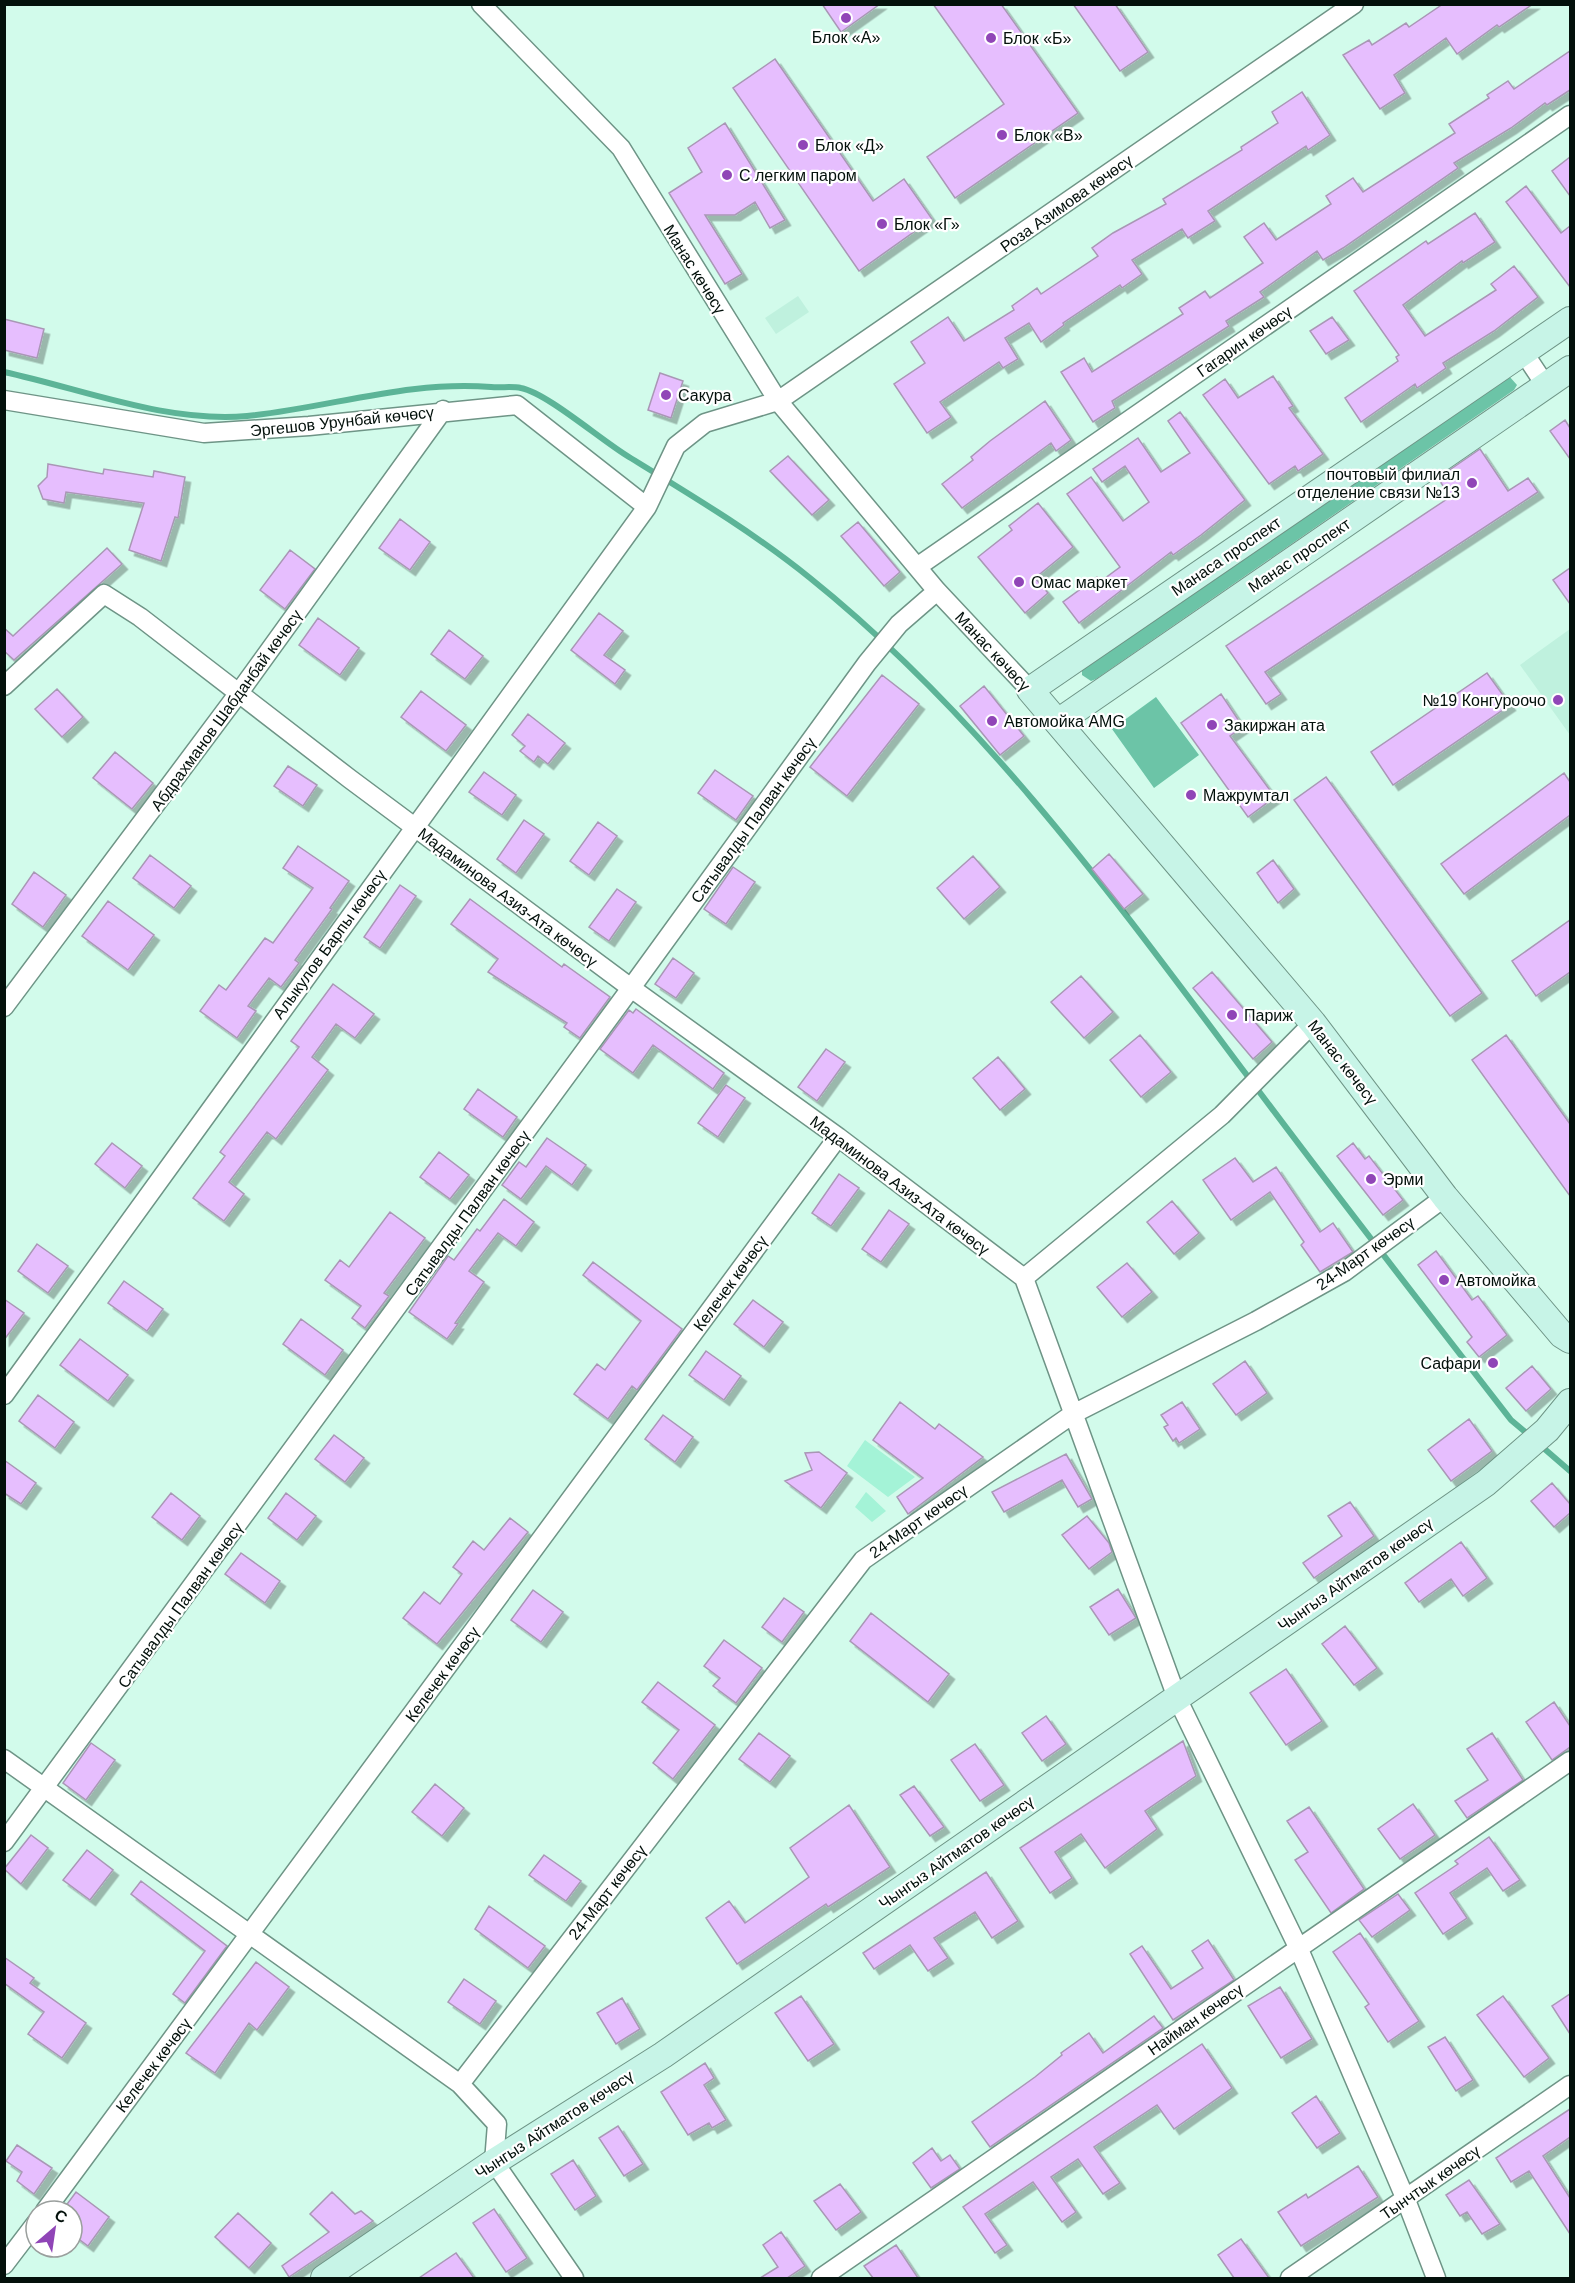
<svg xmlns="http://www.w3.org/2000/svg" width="1575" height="2283" font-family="Arial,sans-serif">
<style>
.built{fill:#bff1de}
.green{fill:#a4f3d7}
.forest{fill:#6cc4a7}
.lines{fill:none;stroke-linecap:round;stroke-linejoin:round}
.stream{stroke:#5cb497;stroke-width:6}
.building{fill:#e6befe;stroke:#a997b5;stroke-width:1.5;filter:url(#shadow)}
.minor-casing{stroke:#6e9486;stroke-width:21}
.secondary-casing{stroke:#6e9486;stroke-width:28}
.minor{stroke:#fff;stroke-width:18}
.secondary{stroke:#c7f4e7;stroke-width:26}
.poi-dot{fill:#9045b7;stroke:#fff;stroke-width:2}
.labels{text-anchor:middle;stroke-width:4.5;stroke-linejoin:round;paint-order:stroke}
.poi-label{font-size:16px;fill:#03100b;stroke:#fff;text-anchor:start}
.street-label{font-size:16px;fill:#03100b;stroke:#fff}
</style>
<defs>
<filter id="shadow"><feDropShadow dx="5.5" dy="5.5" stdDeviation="0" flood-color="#0004"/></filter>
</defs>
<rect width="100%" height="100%" fill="#d2fbeb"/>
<path class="built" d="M798 296 809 312 776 334 765 318Z
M1570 629V735L1520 665Z"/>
<path class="green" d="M865 1440 915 1477 888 1497 847 1466Z
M866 1492 886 1511 872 1522 855 1507Z"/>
<path class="forest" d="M1509 376 1517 385 1514 390 1096 679 1091 681 1082 675V670Z
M1156 697 1199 755 1154 788 1112 729Z"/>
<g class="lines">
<path class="stream" d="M4 372C83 389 165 423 247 416 329 408 408 380 491 387 501 388 512 386 521 388 547 393 602 441 629 457 691 495 753 532 810 578 982 716 1115 899 1246 1074 1333 1191 1422 1305 1511 1420L1530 1436
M1540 1445 1570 1471"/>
</g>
<path class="building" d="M822 4H880L841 32Z
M933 4H1001L1078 113 955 198 927 157 1004 104Z
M1073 4H1115L1148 52 1120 71Z
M1443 4H1533L1499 27 1497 25 1457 54 1446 38 1394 75 1405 93 1380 109 1343 55 1369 40 1372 45 1406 23 1409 27Z
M1570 51V90L1547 105 1545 103 1511 128 1454 163 1458 168 1343 248 1323 260 1317 251 1260 292 1264 297 1226 321 1229 326 1112 401 1115 408 1093 422 1061 372 1084 358 1092 372 1183 314 1179 308 1205 291 1210 298 1263 263 1244 237 1264 223 1276 240 1331 204 1326 196 1353 178 1363 192 1455 133 1449 124 1489 98 1487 95 1508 81 1514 89Z
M775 59 873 201 904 179 932 219 859 271 733 88Z
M1302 92 1330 135 1308 150 1306 146 1208 211 1215 221 1188 238 1182 229 1132 260 1142 274 1122 288 1120 285 1063 323 1064 325 1041 342 1029 323 1005 338 1018 359 1003 368 999 362 940 402 951 417 927 433 894 384 925 363 911 342 948 317 964 341 1014 310 1012 306 1037 288 1041 294 1098 256 1092 248 1113 233 1166 204 1163 199 1242 150 1241 147 1278 123 1272 112Z
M725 123 785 220 770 228 755 202 735 215H705L742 274 725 284 669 193 702 172 688 148Z
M1570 157V196L1552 171Z
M1526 186 1561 233 1570 226V287L1506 202Z
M1475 213 1495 242 1463 263 1462 261 1403 305 1425 336 1496 290 1491 284 1514 266 1538 297 1494 331 1443 363 1446 368 1417 388 1415 384 1361 422 1345 398 1398 361 1396 357 1399 355 1354 291 1426 241 1428 244Z
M1332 317 1349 340 1326 354 1310 331Z
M4 319 44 329 37 358 4 350Z
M660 373 683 381 671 418 648 410Z
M1273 376 1293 406 1289 408 1323 454 1298 471 1295 466 1269 484 1203 395 1225 379 1238 398Z
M1045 401 1071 440 1056 451 1051 443 962 508 942 484 973 460 971 457 990 441Z
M1180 412 1245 500 1201 535 1173 555 1171 552 1079 623 1063 602 1097 577 1101 581 1120 567 1067 494 1091 477 1123 521 1149 502 1125 466 1102 482 1093 469 1138 438 1161 472 1190 453 1168 421Z
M1565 420 1570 428V459L1550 431Z
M1480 449 1508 491 1528 478 1538 492 1265 672 1281 694 1266 704 1226 646 1450 497 1438 478Z
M788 456 829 500 812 515 770 471Z
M48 464 103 474 104 469 153 477 154 471 185 477 178 518 175 517 161 561 129 550 144 503 66 492 64 503 43 499 38 486 47 477Z
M1038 503 1073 547 1035 578 1048 593 1025 613 978 557 1012 530 1009 526Z
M400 519 430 542 410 570 379 548Z
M858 522 900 572 884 586 841 536Z
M107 548 122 564 14 660 4 651V628L13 636Z
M290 550 315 569 285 609 260 590Z
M1570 568V604L1553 580Z
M599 613 623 631 604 655 625 670 615 684 571 650Z
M318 618 359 648 340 675 299 645Z
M449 630 483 656 465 679 431 654Z
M1487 673 1510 705 1393 785 1371 752Z
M882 675 919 704 847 796 810 767Z
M984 686 1024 736 1000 755 960 706Z
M57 689 83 717 62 737 35 709Z
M421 691 466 725 446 751 401 717Z
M1221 694 1243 727 1230 736 1275 797 1248 817 1181 723Z
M528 714 565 743 548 764 538 756 534 762 520 751 525 746 512 735Z
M115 752 153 783 132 809 93 778Z
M288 766 317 785 303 806 274 786Z
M715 770 753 796 736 820 698 793Z
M484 772 516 795 502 815 469 792Z
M1564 773 1570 782V815L1464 894 1441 864Z
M1326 777 1482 993 1450 1016 1294 800Z
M524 820 544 834 516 873 497 859Z
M598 822 617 836 589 875 570 861Z
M298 846 349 881 330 908 332 909 295 960 299 963 281 987 269 978 248 1006 256 1011 237 1038 200 1011 219 985 226 990 265 938 273 943 313 888 283 868Z
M1109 854 1143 894 1124 909 1092 869Z
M150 855 191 886 174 908 133 878Z
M973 856 1000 887 964 919 937 888Z
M1273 860 1294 889 1278 903 1257 873Z
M733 867 755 882 726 924 704 909Z
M34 872 66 895 43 927 12 904Z
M400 885 416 896 380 948 364 937Z
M617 889 636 902 609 941 589 927Z
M470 899 562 967 564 964 610 997 580 1038 564 1027 567 1023 488 972 498 959 451 924Z
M108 901 154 935 128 970 82 936Z
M1570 920V972L1536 996 1512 961Z
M673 958 694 973 676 998 655 984Z
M1212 972 1272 1042 1253 1059 1193 988Z
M1081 976 1113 1012 1084 1038 1051 1002Z
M333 984 374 1014 355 1038 336 1024 312 1057 328 1070 276 1139 267 1132 229 1182 244 1194 224 1221 193 1198 225 1156 220 1152 299 1047 291 1041Z
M636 1009 724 1073 713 1089 653 1045 633 1073 600 1049 629 1010 633 1013Z
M1140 1035 1171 1072 1141 1097 1110 1060Z
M1506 1035 1570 1124V1196L1472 1060Z
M826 1049 845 1062 817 1101 798 1087Z
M998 1057 1025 1089 1000 1110 973 1078Z
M726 1085 745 1098 718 1137 698 1123Z
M478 1089 517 1117 503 1137 464 1109Z
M547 1138 586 1165 572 1185 546 1166 521 1199 502 1185 519 1162 526 1167Z
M112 1143 142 1166 125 1188 95 1164Z
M1353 1143 1365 1159 1369 1156 1403 1200 1383 1215 1337 1156Z
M439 1152 469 1175 450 1199 420 1177Z
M1235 1158 1253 1182 1276 1167 1320 1232 1333 1223 1353 1252 1320 1272 1301 1245 1304 1242 1270 1192 1231 1220 1203 1180Z
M839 1174 859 1188 831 1226 812 1213Z
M504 1199 534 1222 516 1246 498 1233 469 1271 484 1282 455 1323 458 1324 447 1339 409 1312 448 1256 454 1260 477 1229 480 1231Z
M1172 1201 1199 1233 1174 1254 1147 1222Z
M889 1210 909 1224 881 1262 862 1249Z
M390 1212 425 1238 384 1293 389 1296 365 1328 352 1318 361 1306 325 1280 340 1260 349 1267Z
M37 1244 68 1266 48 1293 18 1271Z
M1436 1251 1472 1300 1478 1296 1507 1335 1479 1357 1467 1342 1472 1337 1418 1265Z
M593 1262 682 1329 637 1390 632 1386 608 1419 574 1394 597 1364 605 1370 641 1321 583 1275Z
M1127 1263 1152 1292 1122 1317 1097 1287Z
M124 1281 163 1309 147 1331 108 1303Z
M4 1299 24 1313 4 1340Z
M753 1300 783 1322 764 1347 734 1324Z
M301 1319 343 1350 325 1375 283 1344Z
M80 1339 128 1375 108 1401 60 1365Z
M706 1351 741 1376 724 1400 689 1375Z
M1245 1361 1267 1393 1236 1415 1213 1384Z
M1532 1366 1551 1389 1526 1411 1506 1388Z
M38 1395 74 1422 55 1448 19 1421Z
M900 1402 935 1429 939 1424 983 1457 908 1514 897 1497 923 1478 873 1440Z
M1182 1402 1200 1429 1179 1443 1176 1438 1173 1441 1164 1427 1168 1425 1161 1415Z
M663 1415 693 1437 675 1462 645 1439Z
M1469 1419 1492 1451 1451 1481 1428 1450Z
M334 1435 364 1458 345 1482 315 1459Z
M819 1452 847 1473 821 1508 785 1481 812 1470 805 1453Z
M1066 1454 1092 1499 1078 1507 1062 1480 1004 1512 992 1492Z
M4 1460 36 1483 21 1504 4 1493Z
M1552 1483 1570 1504V1513L1554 1527 1531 1501Z
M171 1493 200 1516 182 1540 152 1517Z
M286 1493 316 1516 297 1540 268 1518Z
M1350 1502 1374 1536 1314 1578 1303 1563 1342 1536 1328 1516Z
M1087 1516 1109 1543 1112 1552 1089 1569 1062 1535Z
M510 1518 528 1532 437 1644 403 1618 424 1592 440 1604 462 1574 453 1567 473 1541 484 1550Z
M1461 1542 1487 1578 1463 1596 1451 1579 1419 1602 1405 1583Z
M241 1553 280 1581 265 1603 225 1574Z
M1118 1589 1136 1618 1109 1635 1090 1607Z
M533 1590 563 1612 541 1642 511 1620Z
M784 1598 804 1612 782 1642 762 1627Z
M871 1613 949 1674 928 1702 850 1641Z
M1345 1626 1377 1668 1354 1685 1322 1644Z
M724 1640 762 1668 736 1703 713 1686 720 1678 704 1666Z
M1286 1669 1322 1721 1286 1745 1250 1693Z
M658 1682 715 1725 673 1779 653 1763 679 1730 642 1702Z
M1554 1702 1570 1726V1747L1552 1760 1526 1722Z
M1046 1716 1066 1744 1042 1761 1022 1733Z
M759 1733 790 1756 770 1782 739 1759Z
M1492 1733 1523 1780 1467 1818 1455 1801 1488 1780 1467 1749Z
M1183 1741 1196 1776 1145 1811 1157 1829 1105 1868 1081 1834 1055 1852 1072 1878 1050 1893 1020 1848Z
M91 1743 115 1760 86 1800 63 1783Z
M975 1744 1004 1785 980 1801 951 1760Z
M435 1784 464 1808 442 1836 412 1812Z
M914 1786 944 1827 930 1836 900 1795Z
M1413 1804 1435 1835 1400 1859 1378 1829Z
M849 1805 890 1867 828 1907 826 1904 737 1964 706 1918 729 1901 745 1923 809 1877 790 1848Z
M1309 1807 1364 1889 1331 1913 1295 1860 1308 1852 1287 1821Z
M31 1835 48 1848 21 1884 4 1869Z
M1489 1837 1520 1880 1503 1891 1487 1868 1450 1893 1467 1918 1443 1934 1415 1893 1458 1864 1455 1861Z
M87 1850 113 1870 90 1900 63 1880Z
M544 1855 581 1881 566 1901 529 1875Z
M986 1872 1018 1921 992 1938 975 1912 934 1938 948 1958 928 1971 910 1945 874 1969 863 1953Z
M141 1881 227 1946 185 2003 173 1994 205 1951 131 1894Z
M1398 1894 1410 1910 1372 1937 1359 1920Z
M489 1906 545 1946 528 1968 475 1929Z
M1360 1933 1419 2021 1388 2042 1365 2007 1369 2004 1333 1952Z
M1208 1940 1234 1980 1173 2020 1130 1954 1142 1946 1171 1989 1203 1968 1192 1951Z
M4 1957 34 1978 30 1983 86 2023 62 2058 28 2034 44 2012 4 1983Z
M256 1962 289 1987 257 2030 249 2023 215 2073 186 2053Z
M464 1979 496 2001 480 2024 448 2002Z
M1280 1987 1312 2039 1281 2058 1248 2006Z
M1570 1994V2034L1552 2006Z
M801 1996 834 2044 808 2061 775 2013Z
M1503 1996 1549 2058 1524 2077 1477 2015Z
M622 1998 640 2029 616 2044 597 2013Z
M1154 2016 1163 2028 990 2147 972 2122 1035 2077 1062 2055 1061 2053 1089 2033 1103 2053Z
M1445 2037 1473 2080 1456 2091 1428 2047Z
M1202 2044 1232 2088 1174 2129 1157 2105 1094 2147 1120 2183 1103 2194 1078 2159 1051 2177 1076 2212 1062 2222 1033 2182 985 2214 1007 2245 995 2253 963 2207Z
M705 2063 714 2078 704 2085 726 2120 712 2128 709 2123 688 2135 661 2092Z
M1316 2096 1340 2133 1317 2148 1292 2113Z
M1570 2109V2137L1543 2156 1570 2198V2234L1529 2171 1511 2182 1496 2158Z
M618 2126 643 2164 624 2176 599 2138Z
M17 2145 52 2168 34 2194 17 2181 22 2172 6 2161Z
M932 2148 941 2161 950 2155 960 2169 931 2188 913 2163Z
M573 2160 596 2196 575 2210 551 2174Z
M1358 2166 1378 2197 1301 2246 1278 2212 1306 2194 1308 2198Z
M1469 2180 1500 2224 1482 2234 1467 2212 1460 2216 1446 2195Z
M840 2184 861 2212 836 2230 814 2201Z
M76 2192 109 2217 88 2246 72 2234V2211H62Z
M332 2192 355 2214 361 2211 373 2221 289 2277 282 2266 329 2232 310 2214Z
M494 2209 527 2258 506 2272 473 2223Z
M238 2213 271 2243 249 2268 215 2237Z
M781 2232 805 2266 787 2278H760L778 2267 763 2245Z
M1241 2239 1269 2278H1234L1218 2255Z
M896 2245 918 2278H873L864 2266Z
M456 2253 474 2278H419Z"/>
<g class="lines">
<g class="minor-casing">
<path id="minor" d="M481 4 621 148 778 401 937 591 1030 690
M1524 353 1546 386
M4 400 204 433 309 426 517 405 647 507
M917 567 1570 115
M4 686 104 594 140 617 350 779 631 988 838 1137 1024 1278
M4 1007 238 694 443 410
M1024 1278 1177 1698 1298 1947 1406 2200 1436 2278
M1024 1278 1222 1115 1313 1023
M4 1395 647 507 676 446 705 423 778 401 1354 4
M4 1759 460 2084 497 2124 494 2162 574 2278
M4 1842 631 988 867 663 899 624 937 591
M460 2084 863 1560 1073 1414 1256 1321 1344 1272 1445 1197
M45 2211 838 1137
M4 2265 36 2223
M821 2278 1570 1761
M1290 2278 1570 2085"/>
</g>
<g class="secondary-casing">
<path id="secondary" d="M1570 320 1030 690 1313 1023 1445 1197 1562 1335 1570 1340
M1058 722 1570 369
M324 2278 494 2162 663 2055 1486 1483 1547 1430 1570 1402"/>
</g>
<use href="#minor" class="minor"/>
<use href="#secondary" class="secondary"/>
</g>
<g class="poi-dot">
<circle cx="846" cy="18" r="6"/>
<circle cx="991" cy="38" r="6"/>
<circle cx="1002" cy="135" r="6"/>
<circle cx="803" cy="145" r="6"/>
<circle cx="727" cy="175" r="6"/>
<circle cx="882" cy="224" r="6"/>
<circle cx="666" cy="395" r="6"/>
<circle cx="1472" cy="483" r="6"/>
<circle cx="1019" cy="582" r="6"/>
<circle cx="1558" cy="700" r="6"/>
<circle cx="992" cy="721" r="6"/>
<circle cx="1212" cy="725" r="6"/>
<circle cx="1191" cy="795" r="6"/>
<circle cx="1232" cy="1015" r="6"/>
<circle cx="1371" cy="1179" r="6"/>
<circle cx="1444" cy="1280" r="6"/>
<circle cx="1493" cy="1363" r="6"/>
</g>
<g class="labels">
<g class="poi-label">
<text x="846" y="43" text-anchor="middle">Блок «А»</text>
<text x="1003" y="44">Блок «Б»</text>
<text x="1014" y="141">Блок «В»</text>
<text x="815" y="151">Блок «Д»</text>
<text x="739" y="181">С легким паром</text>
<text x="894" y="230">Блок «Г»</text>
<text x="678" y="401">Сакура</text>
<text x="1460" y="480" text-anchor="end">почтовый филиал<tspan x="1460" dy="18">отделение связи №13</tspan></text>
<text x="1031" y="588">Омас маркет</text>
<text x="1546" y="706" text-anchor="end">№19 Конгуроочо</text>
<text x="1004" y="727">Автомойка AMG</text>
<text x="1224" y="731">Закиржан ата</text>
<text x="1203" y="801">Мажрумтал</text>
<text x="1244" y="1021">Париж</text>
<text x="1383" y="1185">Эрми</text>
<text x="1456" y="1286">Автомойка</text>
<text x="1481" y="1369" text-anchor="end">Сафари</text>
</g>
<g class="street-label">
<text transform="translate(1066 203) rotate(-35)" y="6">Роза Азимова көчөсү</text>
<text transform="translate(695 269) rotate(58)" y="6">Манас көчөсү</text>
<text transform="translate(1244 341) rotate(-35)" y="6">Гагарин көчөсү</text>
<text transform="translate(342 421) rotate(-6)" y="6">Эргешов Урунбай көчөсү</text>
<text transform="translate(1299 555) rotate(-34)" y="6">Манас проспект</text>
<text transform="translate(1226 556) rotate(-34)" y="6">Манаса проспект</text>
<text transform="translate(993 651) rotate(47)" y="6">Манас көчөсү</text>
<text transform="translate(226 710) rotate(-54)" y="6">Абдрахманов Шабданбай көчөсү</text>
<text transform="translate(753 820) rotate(-54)" y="6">Сатывалды Палван көчөсү</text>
<text transform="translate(508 897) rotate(37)" y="6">Мадаминова Азиз-Ата көчөсү</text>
<text transform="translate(329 944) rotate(-54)" y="6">Алыкулов Барпы көчөсү</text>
<text transform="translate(1343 1062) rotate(52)" y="6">Манас көчөсү</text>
<text transform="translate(900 1185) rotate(37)" y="6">Мадаминова Азиз-Ата көчөсү</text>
<text transform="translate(467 1213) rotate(-54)" y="6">Сатывалды Палван көчөсү</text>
<text transform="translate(1365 1253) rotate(-35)" y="6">24-Март көчөсү</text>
<text transform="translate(730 1283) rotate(-54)" y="6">Келечек көчөсү</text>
<text transform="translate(918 1521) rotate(-35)" y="6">24-Март көчөсү</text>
<text transform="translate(1355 1574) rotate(-35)" y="6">Чынгыз Айтматов көчөсү</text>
<text transform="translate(180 1605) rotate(-54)" y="6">Сатывалды Палван көчөсү</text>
<text transform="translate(442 1674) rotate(-54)" y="6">Келечек көчөсү</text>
<text transform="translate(956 1852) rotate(-35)" y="6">Чынгыз Айтматов көчөсү</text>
<text transform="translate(607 1892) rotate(-52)" y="6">24-Март көчөсү</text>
<text transform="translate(1195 2019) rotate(-35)" y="6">Найман көчөсү</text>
<text transform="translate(153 2065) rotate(-53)" y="6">Келечек көчөсү</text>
<text transform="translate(554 2124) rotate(-33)" y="6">Чынгыз Айтматов көчөсү</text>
<text transform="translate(1430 2182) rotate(-35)" y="6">Тынчтык көчөсү</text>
</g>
</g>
<rect width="1575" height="2283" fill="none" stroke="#03100b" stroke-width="12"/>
<g transform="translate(54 2229) rotate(29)"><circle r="28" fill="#ffffff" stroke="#9a9f9d" stroke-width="1.5"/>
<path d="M0-4.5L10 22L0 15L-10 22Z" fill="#9045b7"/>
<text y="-9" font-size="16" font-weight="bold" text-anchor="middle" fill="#03100b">С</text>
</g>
</svg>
